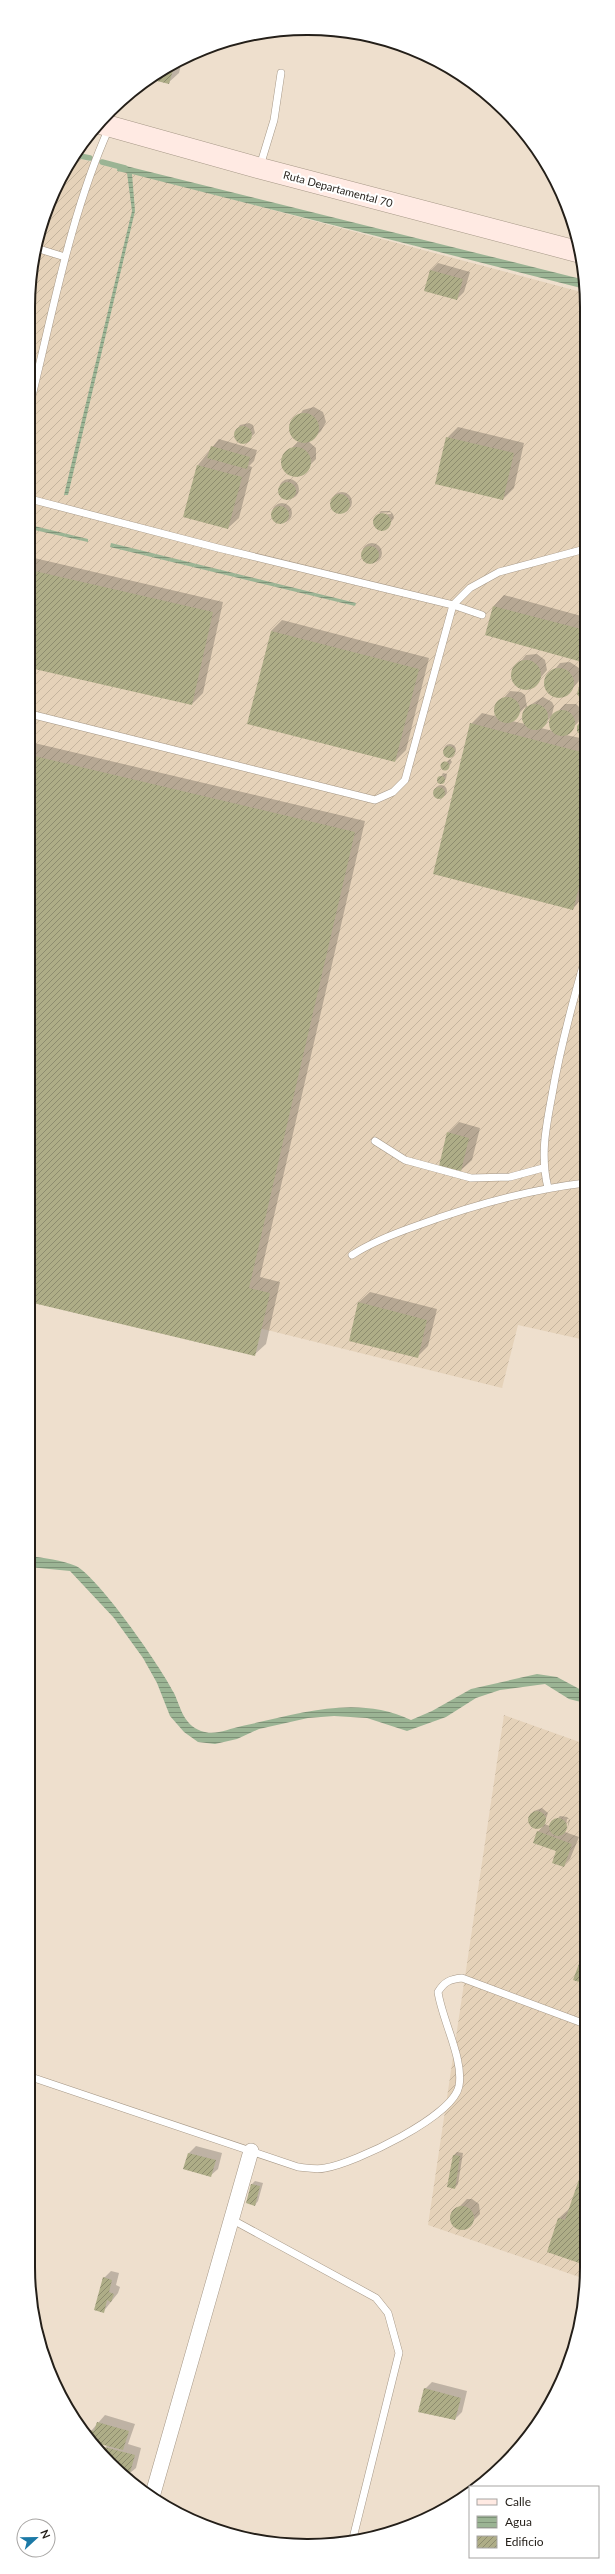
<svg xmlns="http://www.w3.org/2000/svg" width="615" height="2574" font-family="Lato,sans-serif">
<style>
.industrial{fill:url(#industrial-furrows)}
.water{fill:url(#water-rules)}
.shadow{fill:#0003;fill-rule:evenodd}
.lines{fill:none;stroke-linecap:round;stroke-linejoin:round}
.stream{stroke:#9bb494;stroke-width:5.5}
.building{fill:url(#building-hatch)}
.lane-casing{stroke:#a69887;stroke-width:8}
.street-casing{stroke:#a69887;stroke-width:16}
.secondary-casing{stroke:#a69887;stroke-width:22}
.lane{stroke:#fff;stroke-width:7}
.street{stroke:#fff;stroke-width:15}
.secondary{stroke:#ffeae3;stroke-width:21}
.labels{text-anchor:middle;stroke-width:4;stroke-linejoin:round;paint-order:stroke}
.street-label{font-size:11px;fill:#241f19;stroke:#fff}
.rim{fill:none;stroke:#241f19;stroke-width:2}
</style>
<defs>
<pattern id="industrial-furrows" width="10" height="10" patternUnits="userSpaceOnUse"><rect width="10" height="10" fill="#e5d2b9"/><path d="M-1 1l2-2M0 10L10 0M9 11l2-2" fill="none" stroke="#c4b49e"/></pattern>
<pattern id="water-rules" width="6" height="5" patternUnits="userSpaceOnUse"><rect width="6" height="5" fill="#9bb494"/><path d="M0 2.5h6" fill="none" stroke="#7e9278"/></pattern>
<pattern id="building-hatch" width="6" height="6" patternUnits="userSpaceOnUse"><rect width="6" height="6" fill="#aead87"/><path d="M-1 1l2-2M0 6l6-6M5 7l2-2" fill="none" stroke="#8d8c6e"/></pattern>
</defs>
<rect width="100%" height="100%" fill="#eedfcd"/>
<path class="industrial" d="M73 157 585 293V1340L518 1325 502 1388 29 1271 30 271 43 217 66 168Z
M504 1715 585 1744V2279L428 2225Z"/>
<path class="water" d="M118 164 585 280V289L132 174 135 211 68 495H64L132 211 127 173 117 171Z
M30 525 88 539V542L30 529Z
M111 543 356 603 355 606 110 547Z
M29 1556C44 1558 62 1560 76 1566 99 1578 161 1667 174 1693 181 1708 183 1724 201 1731 215 1736 228 1729 242 1726 299 1714 355 1694 411 1720L432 1711 471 1689 537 1674 557 1677 585 1692V1703L569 1699 545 1684 500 1690 476 1698 446 1717 407 1731 367 1718 334 1716 308 1718 259 1729 237 1739 215 1744 198 1742 184 1732 170 1716 157 1683 143 1658 114 1618 70 1571 29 1567Z"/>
<path class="shadow" d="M183 57 179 73 168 83 150 78Z
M438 263 470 272 464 292 457 299 431 270Z
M314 407 323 412 326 422 321 431 313 439 308 441 316 448V459L301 474 291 475 283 467V457L298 442 302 441 294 437 291 427 303 410Z
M249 423 253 425 255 433 245 443H240L237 441 235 433 240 425Z
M458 427 524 443 514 488 503 499 447 438Z
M219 439 257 450 254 461 249 466 252 467 239 518 228 528 198 465Z
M279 489a10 10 0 1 1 20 0a10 10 0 1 1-20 0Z
M332 502a10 10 0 1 1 20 0a10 10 0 1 1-20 0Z
M272 513a10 10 0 1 1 20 0a10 10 0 1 1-20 0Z
M381 511H390L393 514 394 518 386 529 378 530 373 523 378 515 391 514V512L379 513Z
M362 553a10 10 0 1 1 20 0a10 10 0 1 1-20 0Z
M30 557 223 602 203 693 192 704 30 667Z
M504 595 585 617V658L582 661 486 634 494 606Z
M282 620 429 658 406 750 395 761 271 631Z
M537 654 545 660 547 670 533 687 522 689 514 682 512 672 526 655Z
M570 662 579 668 581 678 567 695 556 697 547 690 546 680 560 663Z
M510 691 521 692 525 695 527 707 543 697 552 702 554 706 551 719 565 704H576L580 708 581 718 566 735 585 739V894L573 909 471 724 482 713 498 717 496 707ZM526 706 523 713 525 724 512 721ZM550 718 553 731 537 727 544 724Z
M30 742 365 821 260 1277 280 1282 266 1344 255 1354 29 1301Z
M444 750a6 6 0 1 1 12 0a6 6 0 1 1-12 0Z
M450 759 452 762 447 769 442 766Z
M443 773 447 774 446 779 443 782 439 781Z
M435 791a6 6 0 1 1 12 0a6 6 0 1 1-12 0Z
M459 1122 480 1128 472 1160 461 1170 448 1133Z
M370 1292 437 1309 428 1346 417 1357 359 1302Z
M542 1808 548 1813 544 1824 550 1826 560 1816 567 1817 570 1820 567 1830 569 1819H567L565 1832 579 1837 570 1859 563 1866 557 1851 538 1832 544 1826 540 1828 532 1826 529 1818 534 1811Z
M196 2146 222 2153 218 2169 210 2176 184 2169 189 2153Z
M457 2152 463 2153 458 2184 455 2188 449 2187 454 2155Z
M255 2181 263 2183 258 2201 255 2205 252 2184Z
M467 2199H472L479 2204 480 2214 466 2228 461 2229 453 2223 452 2214Z
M570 2208 585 2264 548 2251 559 2218Z
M111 2271 119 2273 116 2285 120 2287 118 2293 103 2312 104 2278Z
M432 2382 467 2391 462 2412 455 2419 425 2389Z
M105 2415 135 2424 128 2444 141 2448 136 2468 130 2473 133 2474 131 2482 102 2456 107 2445 93 2441V2443L89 2437 91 2431Z"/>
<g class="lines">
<path class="stream" d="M75 155 90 158
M102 162 125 168"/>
</g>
<path class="building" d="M175 63 169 84 149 79 155 75Z
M430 270 463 279 457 300 424 291Z
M289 428a15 15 0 1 1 30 0a15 15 0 1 1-30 0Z
M234 435a9 9 0 1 1 18 0a9 9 0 1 1-18 0Z
M446 437 514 453 503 500 435 484Z
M211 446 250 457 247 469 207 458Z
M281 462a15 15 0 1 1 30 0a15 15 0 1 1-30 0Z
M197 465 242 477 228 529 183 517Z
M278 491a9 9 0 1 1 18 0a9 9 0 1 1-18 0Z
M330 504a10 10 0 1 1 20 0a10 10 0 1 1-20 0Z
M271 515a9 9 0 1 1 18 0a9 9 0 1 1-18 0Z
M373 522a9 9 0 1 1 18 0a9 9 0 1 1-18 0Z
M361 555a9 9 0 1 1 18 0a9 9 0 1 1-18 0Z
M30 570 213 612 192 705 30 668Z
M493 606 585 630 582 662 485 635Z
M271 631 419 669 395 762 247 724Z
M511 675a15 15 0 1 1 30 0a15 15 0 1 1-30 0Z
M544 683a15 15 0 1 1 30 0a15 15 0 1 1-30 0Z
M585 678V704L577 694 580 682Z
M494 710a13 13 0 1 1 26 0a13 13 0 1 1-26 0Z
M522 717a13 13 0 1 1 26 0a13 13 0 1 1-26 0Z
M549 723a13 13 0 1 1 26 0a13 13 0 1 1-26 0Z
M585 717V741L577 731V726Z
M470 723 585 753V864L573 910 433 874Z
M443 752a6 6 0 1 1 12 0a6 6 0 1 1-12 0Z
M30 755 355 832 249 1288 270 1293 255 1356 29 1302Z
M440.5 766a4.5 4.5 0 1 1 9 0a4.5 4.5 0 1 1-9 0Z
M437 780a4 4 0 1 1 8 0a4 4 0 1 1-8 0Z
M433 793a6 6 0 1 1 12 0a6 6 0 1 1-12 0Z
M447 1132 469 1138 461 1171 439 1166Z
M358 1302 427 1320 418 1358 349 1341Z
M528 1820a9 9 0 1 1 18 0a9 9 0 1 1-18 0Z
M549 1827a9 9 0 1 1 18 0a9 9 0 1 1-18 0Z
M537 1831 572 1844 564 1867 552 1863 556 1851 533 1843Z
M584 1950H585V1984L573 1980Z
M188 2153 216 2160 211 2177 183 2169Z
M453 2155 460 2156 455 2189 447 2187Z
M585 2162V2265L547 2252 558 2218 565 2220Z
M251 2184 260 2186 255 2206 246 2203Z
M450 2218a12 12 0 1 1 24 0a12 12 0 1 1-24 0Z
M103 2277 112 2280 109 2292 114 2294 111 2302 107 2300 104 2313 94 2310Z
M424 2388 461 2398 455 2420 418 2412Z
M97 2422 129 2431 123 2450 92 2442 88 2436 90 2430 94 2431Z
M104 2447 135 2455 129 2476 123 2475 102 2455Z"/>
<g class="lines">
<g class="lane-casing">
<path id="lane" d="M260 166 274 120 281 73
M43 219V217
M36 248 65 257
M30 404C53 312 70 215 109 128
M30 499 218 548 453 605 482 615
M30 714 375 800 393 792 405 780 453 605 470 588 499 572 585 549
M375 1141 405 1160 471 1178 510 1177 543 1168
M548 1188C540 1155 546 1127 552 1095 560 1048 572 1004 585 959
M352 1255C372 1242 393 1234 416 1226 470 1206 527 1190 585 1183
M28 2076 298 2167C307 2168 317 2170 325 2168 355 2163 453 2117 459 2086 464 2059 442 2020 438 1992 444 1982 450 1979 462 1978L585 2024
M231 2219 376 2298 388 2313 399 2353 352 2542"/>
</g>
<g class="street-casing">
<path id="street" d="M152 2497 251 2151"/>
</g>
<g class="secondary-casing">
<path id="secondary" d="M98 123 259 168 579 252"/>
</g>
<use href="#lane" class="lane"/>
<use href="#street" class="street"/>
<use href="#secondary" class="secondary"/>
</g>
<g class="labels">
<g class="street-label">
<text transform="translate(338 189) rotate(15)" y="4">Ruta Departamental 70</text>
</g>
</g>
<path d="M0 0H615V2574H0ZM307 35H308A272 272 0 0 1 580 307V2267A272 272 0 0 1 308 2539H307A272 272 0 0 1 35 2267V307A272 272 0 0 1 307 35Z" fill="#fff" fill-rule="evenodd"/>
<path class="rim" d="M307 35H308A272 272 0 0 1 580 307V2267A272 272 0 0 1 308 2539H307A272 272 0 0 1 35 2267V307A272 272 0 0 1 307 35Z"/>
<rect x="469" y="2486" width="130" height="72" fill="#ffffff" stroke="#a7a5a3"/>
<rect x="477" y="2499" width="20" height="6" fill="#ffeae3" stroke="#a7a5a3"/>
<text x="505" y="2506" font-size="12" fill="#241f19">Calle</text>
<rect x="477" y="2516" width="20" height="12" fill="url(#water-rules)" stroke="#a7a5a3"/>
<text x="505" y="2526" font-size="12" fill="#241f19">Agua</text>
<rect x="477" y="2536" width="20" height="12" fill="url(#building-hatch)" stroke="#a7a5a3"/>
<text x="505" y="2546" font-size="12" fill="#241f19">Edificio</text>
<g transform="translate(36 2538) rotate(68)"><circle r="19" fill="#ffffff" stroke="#a7a5a3"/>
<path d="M0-3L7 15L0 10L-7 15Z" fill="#1b79a6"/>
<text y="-6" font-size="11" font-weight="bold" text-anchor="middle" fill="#241f19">N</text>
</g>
</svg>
